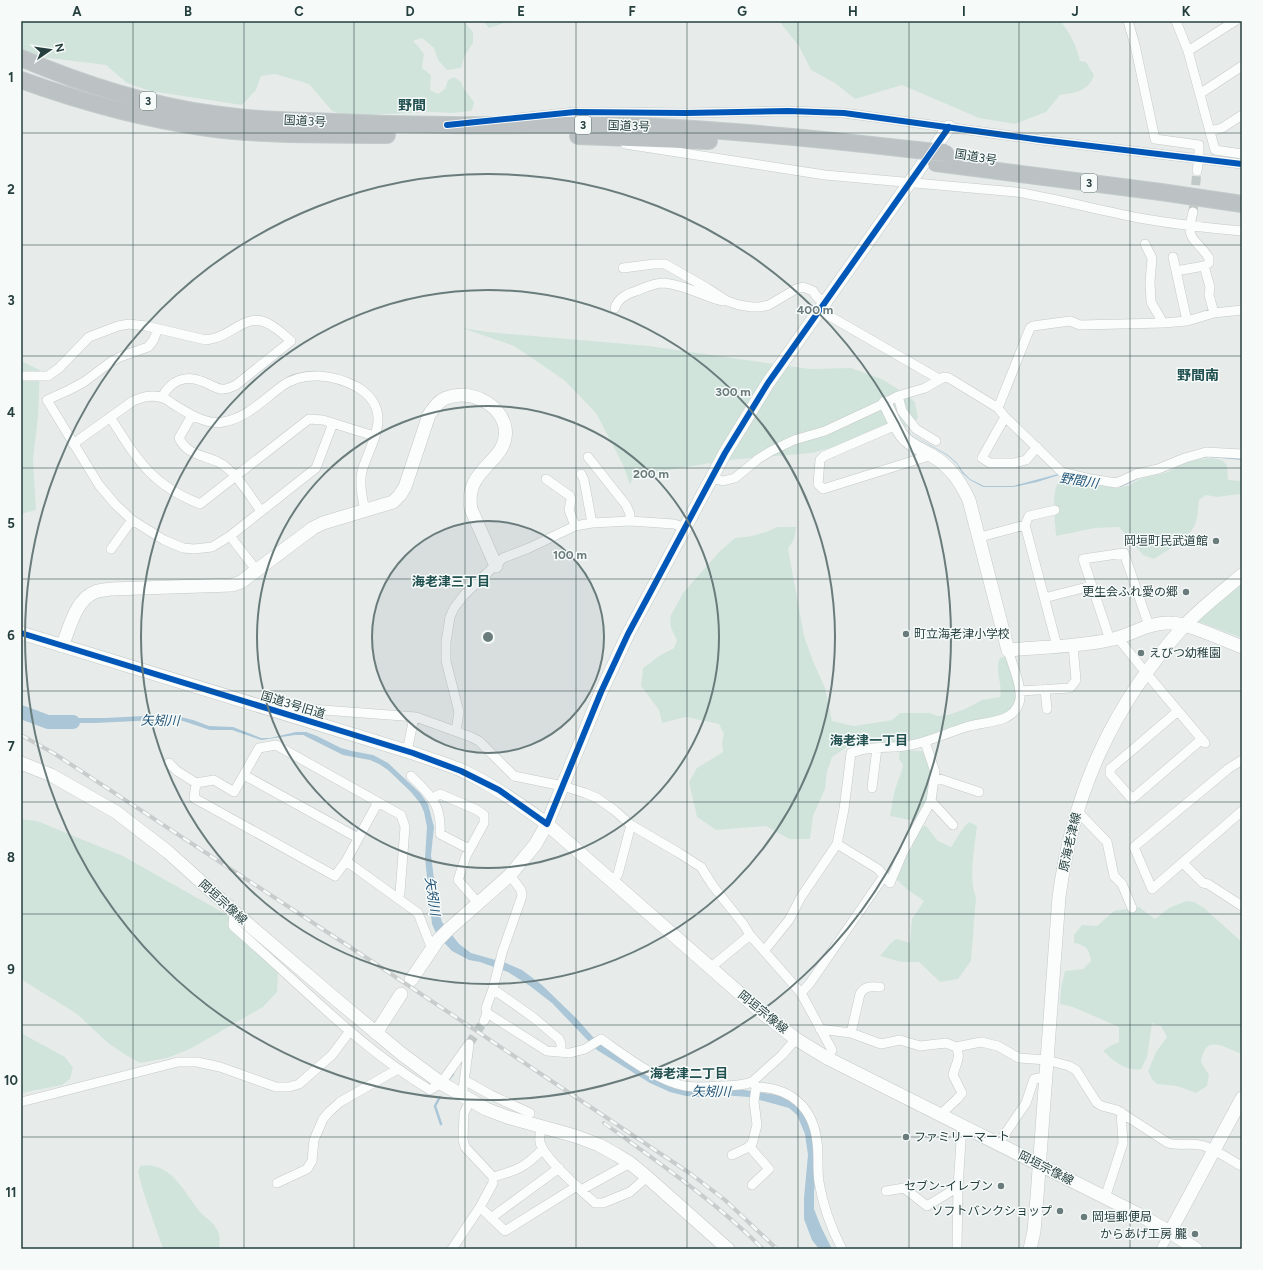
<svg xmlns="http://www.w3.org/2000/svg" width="1263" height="1270" font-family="Figtree,'Noto Sans JP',sans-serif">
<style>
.green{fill:#d1e4dc}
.water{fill:#aac6d7}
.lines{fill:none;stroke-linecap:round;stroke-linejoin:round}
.stream{stroke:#aac6d7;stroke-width:2.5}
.river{stroke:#aac6d7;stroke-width:14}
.street-tunnel{stroke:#c0c9c8;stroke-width:9;stroke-dasharray:9 4.5;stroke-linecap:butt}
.street-casing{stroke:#c4c9c8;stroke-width:10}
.secondary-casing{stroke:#c3c9c8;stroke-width:14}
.highway-casing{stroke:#c2caca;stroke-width:18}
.street{stroke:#fbfcfc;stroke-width:9}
.secondary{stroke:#fbfcfc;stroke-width:13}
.highway{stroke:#bcc2c3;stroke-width:16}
.rail-casing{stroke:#c8cccc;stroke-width:4}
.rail{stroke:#f6faf9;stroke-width:2.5;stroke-dasharray:8;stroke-linecap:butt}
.highway-bridge-casing{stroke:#c2caca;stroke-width:18;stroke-linecap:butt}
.highway-bridge{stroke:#bcc2c3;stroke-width:16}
.cycleway-casing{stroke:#f6faf9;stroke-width:8}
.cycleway{stroke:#0057b8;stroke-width:6}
.grid{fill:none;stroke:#253f3e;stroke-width:1;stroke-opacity:0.55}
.ring{fill:none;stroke:#697c7b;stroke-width:2}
.poi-dot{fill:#697c7b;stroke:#f6faf9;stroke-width:1.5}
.labels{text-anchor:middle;stroke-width:3;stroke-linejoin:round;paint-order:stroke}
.shield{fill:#f6faf9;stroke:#647776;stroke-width:1}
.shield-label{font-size:11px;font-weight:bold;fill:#253f3e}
.street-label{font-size:12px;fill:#253f3e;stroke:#f6faf9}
.poi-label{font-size:12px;fill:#253f3e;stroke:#f6faf9;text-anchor:end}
.water-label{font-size:13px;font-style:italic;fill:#215478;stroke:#f6faf9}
.neighbourhood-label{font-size:13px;font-weight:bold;fill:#215050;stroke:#f6faf9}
.quarter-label{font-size:14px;font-weight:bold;fill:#215050;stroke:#f6faf9}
.centre{fill:#697c7b;stroke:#f6faf9;stroke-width:2}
.ring-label{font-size:12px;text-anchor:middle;font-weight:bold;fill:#697c7b;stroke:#f6faf9;stroke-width:3;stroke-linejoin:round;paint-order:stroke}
.neatline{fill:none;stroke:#253f3e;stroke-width:1.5}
.grid-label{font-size:13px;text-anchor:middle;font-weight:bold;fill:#253f3e}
</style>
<rect width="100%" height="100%" fill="#e7eceb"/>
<path class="green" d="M21 21H464L473 32V43L465 55 461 68 447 70 438 60 434 48 422 38 413 41 418 46 424 54 422 68 431 75 430 90 438 94 445 89 448 80 454 77 461 82 464 89 474 102 473 107 471 111 452 113 431 112 346 116 332 111 309 84 275 74 261 76 256 90 242 105 150 91 127 83 106 65 33 56 21 50Z
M483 21H510L489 28Z
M779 21H1060C1070 32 1077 47 1080 61L1086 62 1094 75C1089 91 1075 93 1060 95L1046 112 1015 124 979 118 902 85 855 99 835 83 811 70 799 46Z
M462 328 488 332 649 346 810 369 851 368 882 379 907 395 915 402 918 418 909 426 812 453 729 460 662 471 646 472 636 476 631 482 630 485 623 465 596 413 564 380 514 346Z
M21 361 40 370 38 416 33 460 36 510 21 514Z
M1212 458 1222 460 1227 465 1228 480 1242 481V495L1240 494 1217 497 1206 495 1199 500C1198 507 1198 515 1196 522 1192 537 1166 551 1154 559L1143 555 1119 527 1095 528 1056 536C1055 520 1050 490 1061 478L1082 483 1118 488 1127 486H1130V485C1142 476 1153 476 1164 473 1170 472 1176 467 1181 464 1191 460 1201 459 1212 458Z
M777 527H796L794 539 788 549 804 636 813 661 825 688 832 721 854 726 892 720 900 713H930L937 716 948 715 965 709 982 700 1000 697C1003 685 994 669 1000 658L1006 656C1011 668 1021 695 1013 706 1012 709 1008 711 1006 713L928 737 905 743H862L847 747 832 757 827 772 825 789 813 816 810 839H789L766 826 716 830 697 817 689 782 697 768 723 752 722 743 724 734 719 724 686 717 662 723 659 710 641 686 643 668 659 656 674 648 677 640 671 628 670 617 683 593 720 551 735 538C751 537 763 534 777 527Z
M1242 583V638L1197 621Z
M900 750 922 751 927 755 932 772 926 806 915 821 890 816C892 806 893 794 897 784 899 777 902 772 903 765L899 759Z
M21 819 37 821 123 856 275 942 279 952 277 992 263 1007 190 1049 167 1058 140 1063 124 1054 108 1043 77 1014 43 993 21 979Z
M969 822 977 826C975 846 968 879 976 897L971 961 958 979 940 982 919 962H901L880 956 890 944 896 939 910 943 912 919 924 901 907 889 896 879 905 853 912 848V840L918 828 926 826 938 841 951 847 964 827Z
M1186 901 1194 902 1204 908 1242 942V1054C1224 1047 1205 1033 1201 1062L1209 1075 1207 1086 1196 1093 1177 1086 1157 1084 1152 1079 1148 1071 1156 1052 1167 1037 1161 1026 1152 1023 1147 1057 1141 1069C1125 1072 1114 1061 1103 1051L1110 1046 1119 1042V1027L1073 1007 1060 1004 1061 988 1065 971 1083 969 1091 961C1089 948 1086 946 1074 943V935L1082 925 1097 926 1114 911 1139 907 1155 919 1169 908Z
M21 1033 65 1057 73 1068 70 1079 62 1085 21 1093Z
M147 1165C175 1167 184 1193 201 1213 206 1218 213 1222 216 1228 221 1235 220 1242 219 1249H163L143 1191 138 1172 140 1166Z"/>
<path class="water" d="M906 431 948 455 957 463 963 472 970 479 984 486H1013L1058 474 1128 482 1195 456 1242 457V460L1209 457 1193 459 1164 472 1142 477 1121 487 1091 483 1059 475 1037 482 1013 487H983L970 480 962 473 957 464 948 456Z
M144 716H177L193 720 209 726 233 727 261 738H270L296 732H306L317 736 341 748 352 751 373 755 388 763 420 793 428 804 434 827 431 855 437 904 442 922 459 944 471 953 506 963 522 970 542 985 577 1019 593 1037 605 1046 660 1081 738 1089 783 1096 794 1103 805 1112 812 1128 816 1172 814 1192V1209L821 1227 832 1249H819L812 1240 804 1219V1198L808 1155 805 1134 797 1115 789 1108 749 1097 722 1095 700 1097 686 1096 670 1092 650 1083 597 1050 552 1003 530 986 508 972 480 962 469 960 452 951 437 935 432 924 425 858 427 827 424 812 420 803 411 792 388 770 379 764 370 760 343 755 303 735H295L261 740 232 730H210L177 719 95 723H53L56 718H105Z"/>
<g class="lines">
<path class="stream" d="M450 1078 453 1074
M440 1097 435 1106 441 1124"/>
<path class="river" d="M21 712 48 722H73"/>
<path class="street-tunnel" d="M1193 212 1197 171
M469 1044 484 1021"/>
<g class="street-casing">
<path id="street" d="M1128 21 1135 45 1155 139 1199 145V158L1197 171
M1176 21 1188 51 1215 150 1242 154
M1188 51 1235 21
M1201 93 1242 66
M518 118 575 112H615L686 113 788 111 844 113 1041 140 1242 164
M1210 131 1222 128 1242 115
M625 144 825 175 1016 192C1057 199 1098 210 1139 218 1173 224 1207 228 1242 231
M1193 212C1185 243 1195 236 1209 258V263L1204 266 1210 287 1209 295 1214 313
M1145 244 1152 258 1150 282 1151 302 1163 323
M1173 257 1187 321
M623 268 654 264H665L707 288 727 301 739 305 752 307H760L769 305 796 289 803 287 813 291 816 296 824 303
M1176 271 1204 266
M615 308C618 298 627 294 636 291 644 288 654 283 663 283 682 284 701 295 719 300L724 301
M819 310 939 379
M158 329 153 341 148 347 120 357 112 361 84 382 69 390 47 400 99 485 115 504 132 520 164 540 183 548 194 549 212 547 230 536 316 468 333 423
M21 376H48L59 368 89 337 118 326 129 324 146 326 206 340C209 339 212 339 215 338 234 333 248 312 269 324 277 328 284 335 291 341L236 385C232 387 226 390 221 389 214 388 208 383 201 381 184 374 170 382 162 397
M898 396 902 411 916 429 936 441
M998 408 1030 328 1033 326 1070 321 1080 325 1163 323 1187 321 1214 313 1242 310
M192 415 179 438C187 455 203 455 218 462 234 469 250 496 261 511
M110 417C137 459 151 485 200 504L309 419 323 420 374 436
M1005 417 982 458 990 463H1014L1026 460 1037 447
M896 425 824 456 820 460 818 484 823 489 932 455
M73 444 133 401C142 397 153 394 163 398 166 399 170 402 173 404 188 413 205 425 223 422 247 418 263 400 282 386 304 370 335 375 357 387 369 394 378 405 378 419 378 436 367 454 362 471 359 484 362 498 365 510
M588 457 626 505 630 514V521
M581 474 584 480 592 523
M711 478 723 481 735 478 758 459 771 451 794 440 825 431 885 403 898 396 925 388 944 377 949 378 998 408 1005 417 1062 472 1091 479 1116 483 1121 481 1136 474 1158 469 1185 458 1206 452 1242 454
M546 479 570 496 571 500 569 510 575 526
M1025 525 1029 516 1055 510
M230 536 257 571
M980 537 1025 525 1057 646
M111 549 132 520
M1044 598 1091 586
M1118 638 1146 673 1205 743
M1110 640 1083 559 1124 553 1149 626
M1045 689 1047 709
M1020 691 1070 688 1076 680 1073 645
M274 711 282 705 310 709 416 717 471 737 479 741 514 776 563 786 585 793 597 798 614 810 631 825 679 853 701 867 713 886 744 925 750 935 801 993 832 1050 827 1058
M1178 711 1110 769V774L1132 799 1202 739
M456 731 459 712 446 661V642L450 617 454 608 464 595 503 558 529 548 575 526 592 523 630 521 674 524 685 528
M925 742 935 772 931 801 953 825
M407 752 414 717
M1242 760 1228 769 1134 847 1152 889 1242 811
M169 763 177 771 196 783 214 780 234 792 259 748 276 745 401 815 405 827 400 893 398 898
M244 775 358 838
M411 776C430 795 442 804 440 834L469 849
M934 777 979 792
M196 783 194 798 335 876 346 861 378 802
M872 788 877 748
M433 798 440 794 477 810 484 815V823L466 856 458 880 478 903
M1077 811 1107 842 1114 876 1122 884 1132 908
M837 844 878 869 890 883 903 852 931 801
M346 861 418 913 432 949
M1183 863 1203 883 1208 884 1242 906
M612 882 618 874 631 825
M234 912 233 926C298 982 357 1046 430 1090L441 1083 469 1044
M764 951 789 920 801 897 837 844 844 809 851 753C870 745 891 749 911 745 930 741 947 733 966 727 978 723 993 723 1005 718 1011 715 1017 710 1019 703 1024 691 1012 664 1008 650
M710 968 750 935
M493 989 534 1018 559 1039 561 1044V1053
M801 993 810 983 884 876
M487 1013 547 1051 570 1053 585 1049 601 1039C624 1055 657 1081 685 1086 696 1088 708 1087 719 1086 730 1086 742 1086 752 1082L782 1055 796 1039
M484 1021 487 1013 486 1008 493 989 502 953 522 896 521 890 510 875
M820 1029 851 1033 881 1044 900 1040 920 1046 946 1043 956 1047 981 1042 998 1046 1019 1058 1047 1060 1069 1066 1076 1070 1097 1103 1102 1106 1117 1110 1168 1143C1179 1146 1189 1143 1200 1145 1210 1146 1232 1161 1242 1166
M851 1033 860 994C865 985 872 987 880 987
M464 1080 491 1095 530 1113
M756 1087C791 1088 813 1107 817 1142 819 1156 817 1169 819 1182 823 1206 831 1228 842 1249
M462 1097 469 1045
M21 1102 178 1062H197L220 1067 276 1087H289L299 1084 332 1055 350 1031
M940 1115 957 1099 962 1093 953 1075C955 1065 962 1057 956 1047
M541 1126C541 1131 539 1137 540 1142 543 1158 582 1191 595 1203H603L630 1192 647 1177
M998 1144 1026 1103 1034 1079 1046 1077
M749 1146 769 1169 752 1185
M732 1155 747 1148 752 1144 757 1125 754 1102 756 1087 753 1083
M493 1177C518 1170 524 1168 543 1149
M277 1183 307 1169 312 1161 314 1140 323 1119 329 1112 340 1102 398 1069
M581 1190 630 1163
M886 1191 904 1188 927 1206 958 1187
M1105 1198 1123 1143 1121 1112
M480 1207 505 1231 577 1186
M491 1218 559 1168
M452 1249 480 1207 493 1183V1177L465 1147 463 1140 464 1113 470 1101
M957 1249 958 1187 962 1126
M1161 1249 1170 1232"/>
</g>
<g class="secondary-casing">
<path id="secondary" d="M885 403C891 414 896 430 905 439 912 446 923 450 931 455 950 466 960 481 969 500L1008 650C1042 647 1076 647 1109 640 1130 636 1148 622 1170 623 1189 623 1223 640 1242 647
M21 633 413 753C429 759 447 764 463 771 493 785 520 804 547 824L761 1012 796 1039 827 1058 1138 1214 1170 1232 1196 1249
M62 646C70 628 75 600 95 592 100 590 106 590 111 589L232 585 241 582 313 528 323 523 393 502 400 495 405 487 429 415C434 408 438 401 446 398 469 389 500 403 505 427 511 462 463 467 471 509L496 566
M21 763 51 775 116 812 168 852 249 925 338 1001 403 1055 441 1083 486 1109 507 1117 575 1136 599 1145 617 1155 630 1163 647 1177 728 1249
M411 980 438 940 449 929 510 875 535 845 547 824 601 692 628 634 725 453 768 383 949 127
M376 1033 401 994
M1170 1232 1242 1098
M1030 1249 1034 1231 1037 1197 1059 897C1073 792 1113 704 1185 625 1202 607 1223 591 1242 575"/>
</g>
<g class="highway-casing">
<path id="highway" d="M21 58C82 84 147 105 213 114 253 120 295 121 335 122 373 124 411 125 449 125 502 126 555 124 609 125 712 128 814 138 917 150
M21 80C82 102 144 119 208 128 267 136 328 134 387 135
M578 136 709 141
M936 163 1161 192 1242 204"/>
</g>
<use href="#street" class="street"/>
<use href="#secondary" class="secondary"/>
<use href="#highway" class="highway"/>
<g class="rail-casing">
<path id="rail" d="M21 735 55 754 382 968 691 1174 725 1200 777 1249
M604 1123C659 1163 715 1201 763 1249"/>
</g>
<use href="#rail" class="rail"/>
<g class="highway-bridge-casing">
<path id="highway-bridge" d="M917 150 946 153"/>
</g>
<use href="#highway-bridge" class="highway-bridge"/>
<g class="cycleway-casing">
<path id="cycleway" d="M447 125 575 112 686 113 788 111 844 113 1041 140 1242 164
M21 633 348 733 413 753 461 771 499 790 547 824 601 692 628 634 725 453 768 383 949 127"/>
</g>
<use href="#cycleway" class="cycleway"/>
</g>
<path class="grid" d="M133 21V1249M244 21V1249M354 21V1249M465 21V1249M576 21V1249M687 21V1249M798 21V1249M909 21V1249M1019 21V1249M1130 21V1249M21 133H1242M21 245H1242M21 356H1242M21 468H1242M21 579H1242M21 691H1242M21 802H1242M21 914H1242M21 1025H1242M21 1137H1242"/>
<circle cx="488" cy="637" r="116" fill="#697c7b" fill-opacity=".12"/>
<g class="ring">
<circle cx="488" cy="637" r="116"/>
<circle cx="488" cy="637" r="231"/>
<circle cx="488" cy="637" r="347"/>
<circle cx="488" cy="637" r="463"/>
</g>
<g class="poi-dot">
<circle cx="1216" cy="541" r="4"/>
<circle cx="1186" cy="592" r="4"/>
<circle cx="906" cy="634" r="4"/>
<circle cx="1141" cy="653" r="4"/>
<circle cx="906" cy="1137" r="4"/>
<circle cx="1001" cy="1186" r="4"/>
<circle cx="1060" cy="1211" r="4"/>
<circle cx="1084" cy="1217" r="4"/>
<circle cx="1195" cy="1234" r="4"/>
</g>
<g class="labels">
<g class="shield">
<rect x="140" y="92" width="16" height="18" rx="3"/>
<rect x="575" y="116" width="16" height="18" rx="3"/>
<rect x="1081" y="174" width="16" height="18" rx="3"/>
</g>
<g class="shield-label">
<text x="148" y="105">3</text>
<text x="583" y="129">3</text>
<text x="1089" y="187">3</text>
</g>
<g class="street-label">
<text transform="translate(305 121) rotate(3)" y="4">国道3号</text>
<text transform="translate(629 126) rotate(2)" y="4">国道3号</text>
<text transform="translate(976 157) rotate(9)" y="4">国道3号</text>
<text transform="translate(293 705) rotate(17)" y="4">国道3号旧道</text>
<text transform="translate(1070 842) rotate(-77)" y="4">原海老津線</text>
<text transform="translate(223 902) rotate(42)" y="4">岡垣宗像線</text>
<text transform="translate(763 1012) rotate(39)" y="4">岡垣宗像線</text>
<text transform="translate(1046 1168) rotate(27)" y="4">岡垣宗像線</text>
</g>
<g class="poi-label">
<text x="1208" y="545">岡垣町民武道館</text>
<text x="1178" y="596">更生会ふれ愛の郷</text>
<text x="914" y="638" text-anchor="start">町立海老津小学校</text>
<text x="1149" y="657" text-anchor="start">えびつ幼稚園</text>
<text x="914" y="1141" text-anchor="start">ファミリーマート</text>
<text x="993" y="1190">セブン-イレブン</text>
<text x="1052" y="1215">ソフトバンクショップ</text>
<text x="1092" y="1221" text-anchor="start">岡垣郵便局</text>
<text x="1187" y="1238">からあげ工房 朧</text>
</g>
<g class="water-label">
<text transform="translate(1079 480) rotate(9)" y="5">野間川</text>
<text transform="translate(160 720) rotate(1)" y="5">矢矧川</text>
<text transform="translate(433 896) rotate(82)" y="5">矢矧川</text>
<text transform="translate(711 1091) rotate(1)" y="5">矢矧川</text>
</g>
<g class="neighbourhood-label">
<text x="451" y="586">海老津三丁目</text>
<text x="869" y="745">海老津一丁目</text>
<text x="689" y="1078">海老津二丁目</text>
</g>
<g class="quarter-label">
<text x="412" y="110">野間</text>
<text x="1198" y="380">野間南</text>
</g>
</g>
<circle cx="488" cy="637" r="6" class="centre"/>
<g class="ring-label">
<text x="815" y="314">400 m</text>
<text x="733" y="396">300 m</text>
<text x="651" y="478">200 m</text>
<text x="570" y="559">100 m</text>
</g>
<rect width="1263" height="1270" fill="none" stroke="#f6faf9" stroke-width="44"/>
<g transform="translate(50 50) rotate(77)" stroke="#f6faf9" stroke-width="3" paint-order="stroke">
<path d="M0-3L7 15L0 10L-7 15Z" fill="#253f3e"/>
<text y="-6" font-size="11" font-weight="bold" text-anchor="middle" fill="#253f3e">N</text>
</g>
<rect x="22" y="22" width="1219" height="1226" class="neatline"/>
<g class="grid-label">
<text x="77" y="16">A</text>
<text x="188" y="16">B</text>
<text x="299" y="16">C</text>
<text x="410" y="16">D</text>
<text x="521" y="16">E</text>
<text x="632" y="16">F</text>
<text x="742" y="16">G</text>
<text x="853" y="16">H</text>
<text x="964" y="16">I</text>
<text x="1075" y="16">J</text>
<text x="1186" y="16">K</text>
<text x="11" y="82">1</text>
<text x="11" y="194">2</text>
<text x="11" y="305">3</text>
<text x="11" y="417">4</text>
<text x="11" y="528">5</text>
<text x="11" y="640">6</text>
<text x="11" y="751">7</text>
<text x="11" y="862">8</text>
<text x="11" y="974">9</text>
<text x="11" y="1085">10</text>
<text x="11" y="1197">11</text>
</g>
</svg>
